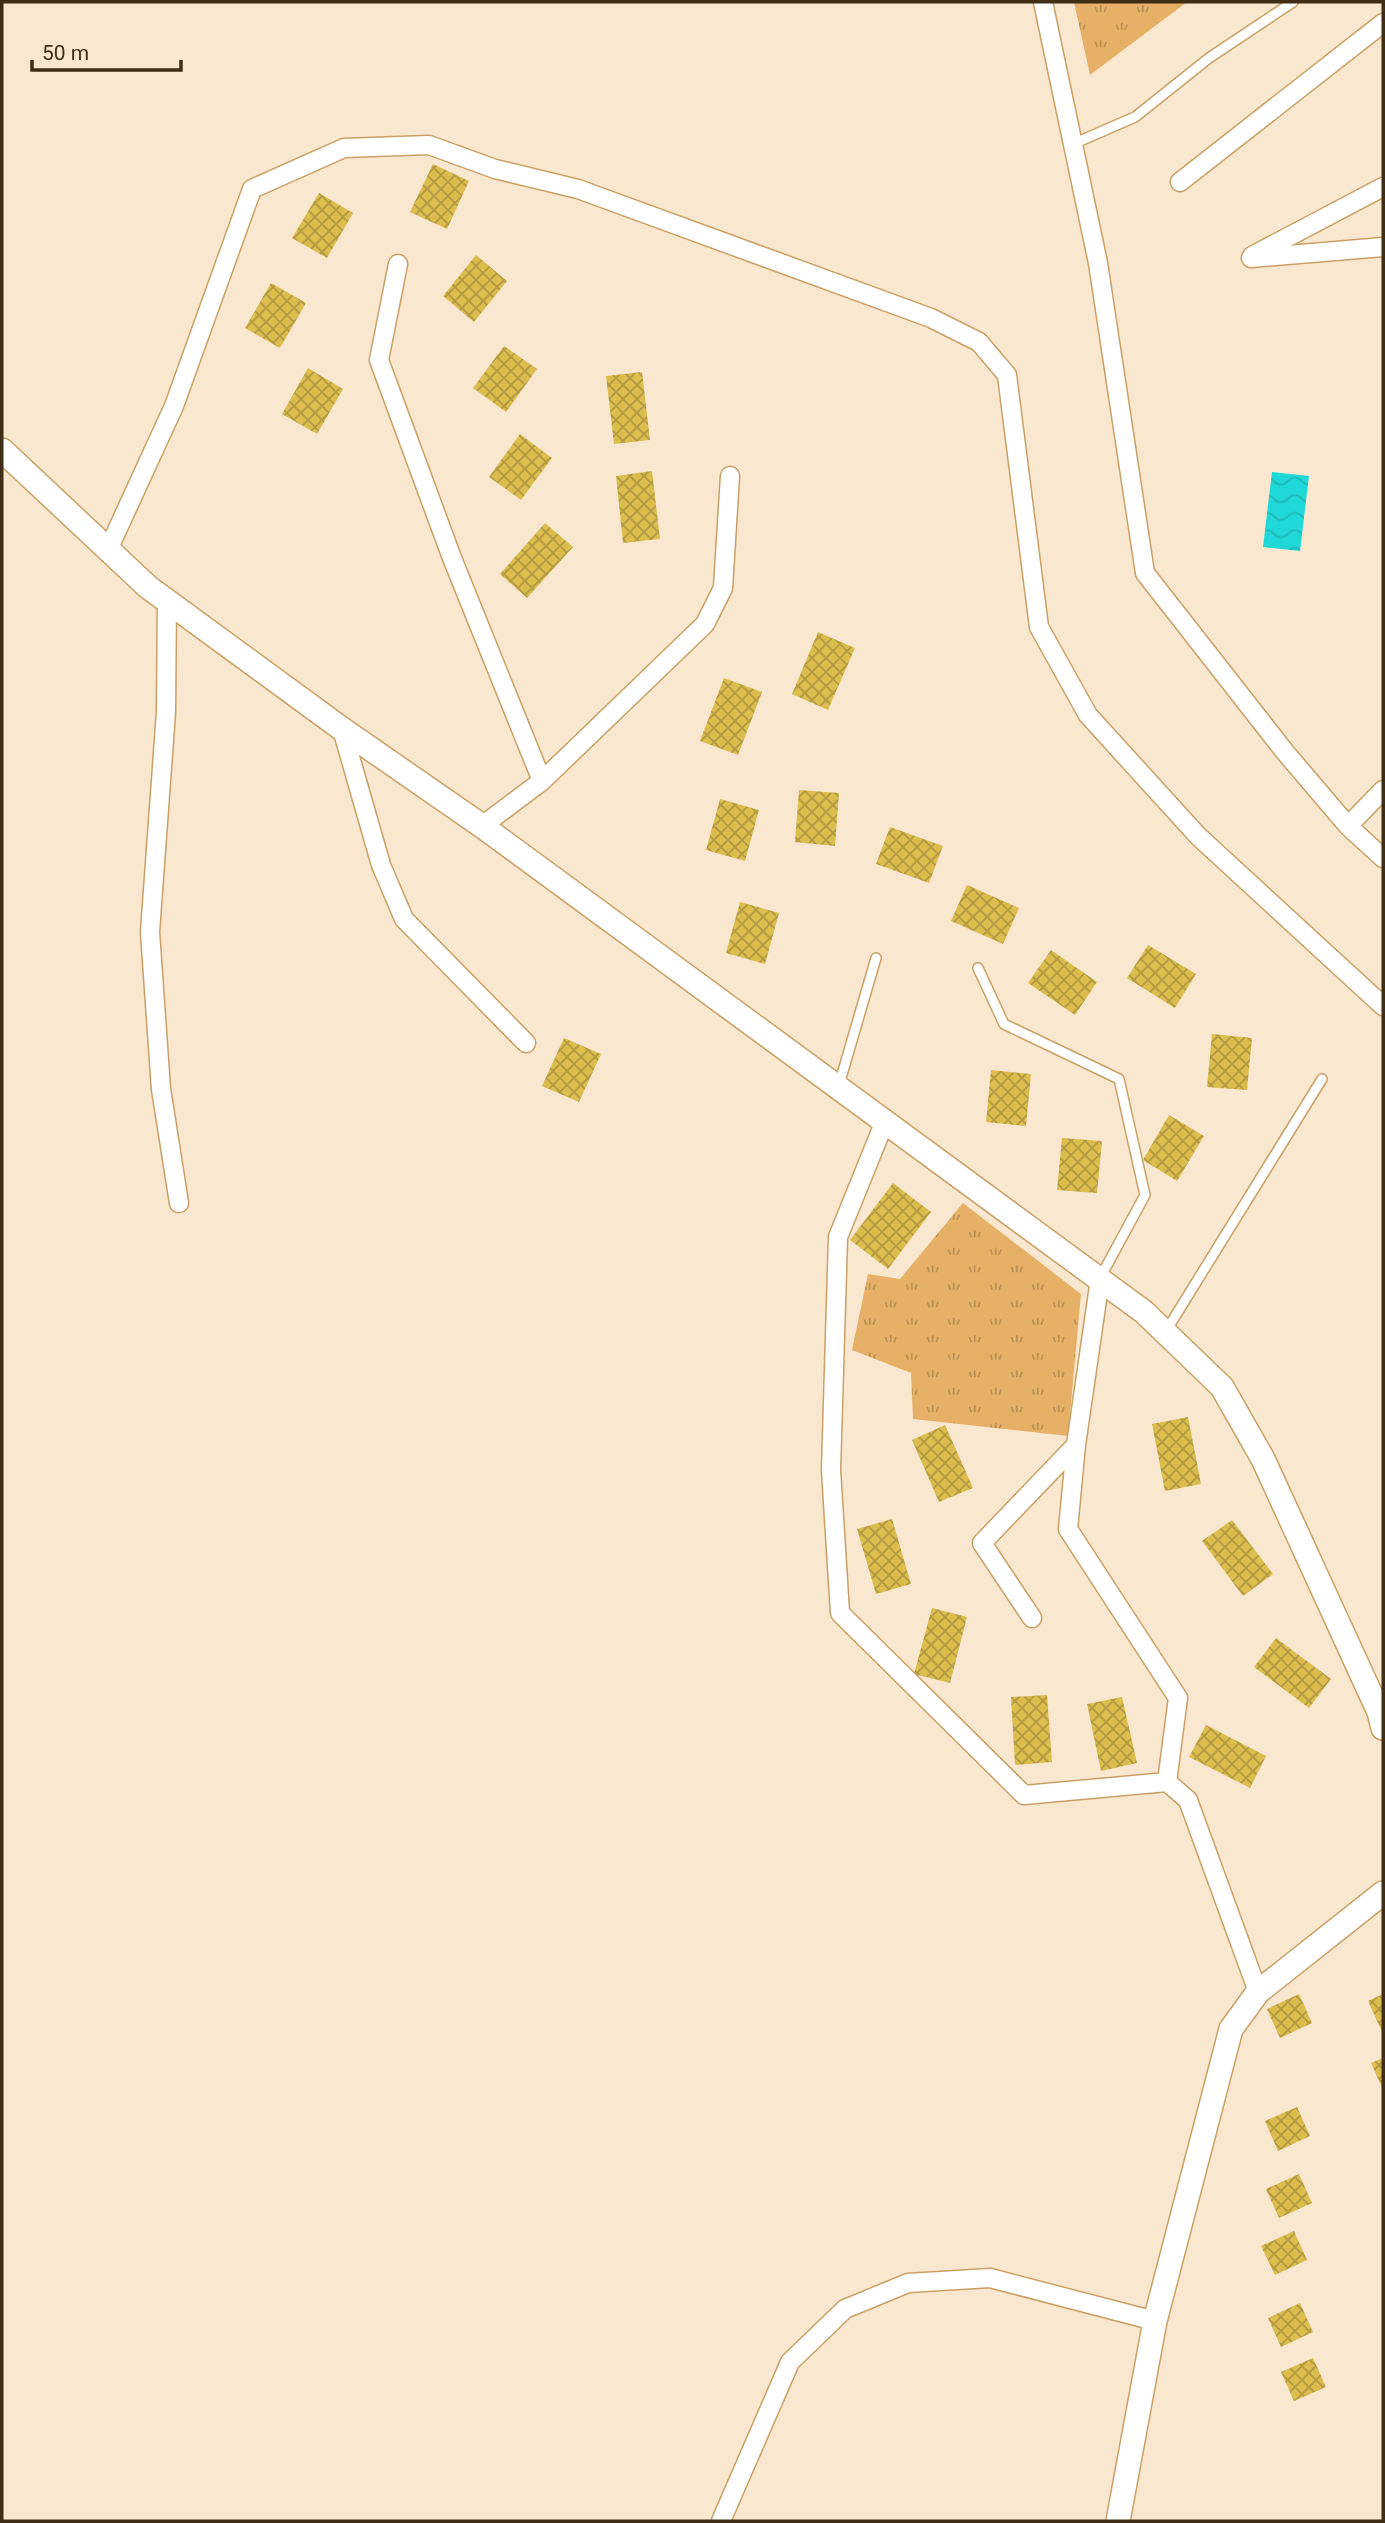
<svg xmlns="http://www.w3.org/2000/svg" width="1385" height="2523" font-family="Roboto,sans-serif">
<style>
.park{fill:url(#park-tufts)}
.water{fill:url(#water-waves)}
.building{fill:url(#building-cross-hatch)}
.lines{fill:none;stroke-linecap:round;stroke-linejoin:round}
.service-casing{stroke:#cba066;stroke-width:12}
.minor-casing{stroke:#cba066;stroke-width:21}
.tertiary-casing{stroke:#cba066;stroke-width:26}
.service{stroke:#fff;stroke-width:9}
.minor{stroke:#fff;stroke-width:18}
.tertiary{stroke:#fff;stroke-width:23}
</style>
<defs>
<pattern id="park-tufts" width="24" height="20" patternUnits="userSpaceOnUse" patternTransform="scale(1.75)"><rect width="24" height="20" fill="#e6b167"/><path d="M3 7l-1-3M5 7V3M7 7l1-3M15 17l-1-3M17 17v-4M19 17l1-3" fill="none" stroke="#bc9054"/></pattern>
<pattern id="water-waves" width="16" height="10" patternUnits="userSpaceOnUse" patternTransform="scale(1.75)"><rect width="16" height="10" fill="#1fd8d7"/><path d="M0 5q4-4 8 0t8 0" fill="none" stroke="#1dbab8"/></pattern>
<pattern id="building-cross-hatch" width="8" height="8" patternUnits="userSpaceOnUse" patternTransform="scale(1.75)"><rect width="8" height="8" fill="#dbbd4e"/><path d="M0 0l8 8M0 8l8-8" fill="none" stroke="#b39a40"/></pattern>
</defs>
<rect width="100%" height="100%" fill="#f9e7d0"/>
<path class="park" d="M1074 2H1187L1090 75Z
M963 1203 1081 1294 1068 1436 913 1419 911 1373 852 1350 868 1274 900 1279Z"/>
<path class="water" d="M1272 472 1309 476 1300 551 1263 547Z"/>
<path class="building" d="M433 164 469 181 447 229 410 212Z
M319 193 353 213 327 258 292 238Z
M476 255 507 281 474 322 443 296Z
M271 283 306 303 280 348 245 328Z
M504 346 537 369 506 412 473 388Z
M308 368 343 389 317 434 282 414Z
M642 372 650 440 614 444 606 376Z
M520 434 552 458 521 500 489 477Z
M652 471 660 539 623 543 616 476Z
M545 523 573 547 527 598 500 574Z
M818 632 855 648 828 710 792 694Z
M724 678 762 692 738 755 700 741Z
M799 790 839 793 835 846 795 842Z
M720 799 759 810 745 861 706 850Z
M890 827 943 846 929 883 876 864Z
M967 885 1019 908 1003 944 951 921Z
M740 902 779 913 765 964 726 953Z
M1148 945 1196 974 1175 1008 1127 978Z
M1051 950 1097 982 1075 1015 1028 983Z
M1212 1034 1252 1038 1247 1090 1207 1087Z
M564 1038 601 1054 579 1102 542 1086Z
M991 1070 1031 1074 1026 1126 986 1122Z
M1169 1115 1204 1136 1177 1181 1143 1160Z
M1062 1138 1102 1141 1097 1193 1057 1190Z
M893 1183 931 1212 888 1269 850 1240Z
M1188 1417 1201 1484 1165 1491 1152 1424Z
M945 1425 973 1488 939 1502 912 1440Z
M892 1519 911 1584 876 1594 857 1529Z
M1232 1520 1273 1574 1243 1596 1202 1541Z
M932 1608 967 1617 950 1683 914 1674Z
M1276 1638 1331 1679 1309 1708 1254 1667Z
M1047 1695 1052 1762 1015 1765 1011 1697Z
M1122 1697 1137 1763 1101 1771 1087 1704Z
M1206 1725 1266 1756 1250 1788 1189 1757Z
M1299 1994 1312 2023 1280 2038 1267 2009Z
M1383 1994V2034L1368 2001Z
M1383 2058V2090L1371 2063Z
M1297 2107 1310 2136 1278 2151 1265 2121Z
M1299 2174 1312 2203 1279 2218 1266 2189Z
M1294 2231 1307 2260 1275 2275 1261 2246Z
M1300 2303 1313 2332 1281 2347 1268 2318Z
M1313 2358 1326 2387 1294 2401 1281 2372Z"/>
<g class="lines">
<g class="service-casing">
<path id="service" d="M1073 144 1135 117 1209 58 1293 2
M978 968 1004 1024 1119 1079 1145 1195 1100 1278
M839 1085 876 958
M1166 1331 1322 1079"/>
</g>
<g class="minor-casing">
<path id="minor" d="M1043 2 1098 263 1145 573 1285 752 1348 826 1383 858
M1180 182 1383 23
M1383 187 1252 256 1251 258 1383 247
M398 264 379 360 452 558 542 781
M108 550 174 406 252 189 344 148 429 145 495 169 578 189 931 318 979 342 1007 375 1039 627 1088 715 1198 836 1383 1006
M167 600 166 712 150 932 161 1089 179 1203
M342 729 381 865 404 919 526 1043
M482 826 542 781 705 624 723 588 730 476
M1348 826 1383 790
M885 1121 838 1237 831 1470 840 1613 1024 1795 1167 1782 1188 1800 1258 1992
M1100 1279 1076 1445 1068 1529 1178 1698 1167 1782
M1032 1618 982 1543 1076 1445
M721 2521 790 2362 845 2309 908 2283 990 2278 1155 2321"/>
</g>
<g class="tertiary-casing">
<path id="tertiary" d="M2 450 148 587 342 729 482 826 1144 1312 1222 1387 1263 1459 1379 1712 1383 1728
M1118 2521 1155 2321 1231 2029 1258 1992 1383 1893"/>
</g>
<use href="#service" class="service"/>
<use href="#minor" class="minor"/>
<use href="#tertiary" class="tertiary"/>
</g>
<rect width="1385" height="2523" fill="none" stroke="#3f2e15" stroke-width="7"/>
<path d="M32 60v10h149v-10" fill="none" stroke="#3f2e15" stroke-width="3.5"/>
<text x="42" y="60" font-size="21" fill="#3f2e15" stroke="#f9e7d0" stroke-width="5" paint-order="stroke">50 m</text>
</svg>
